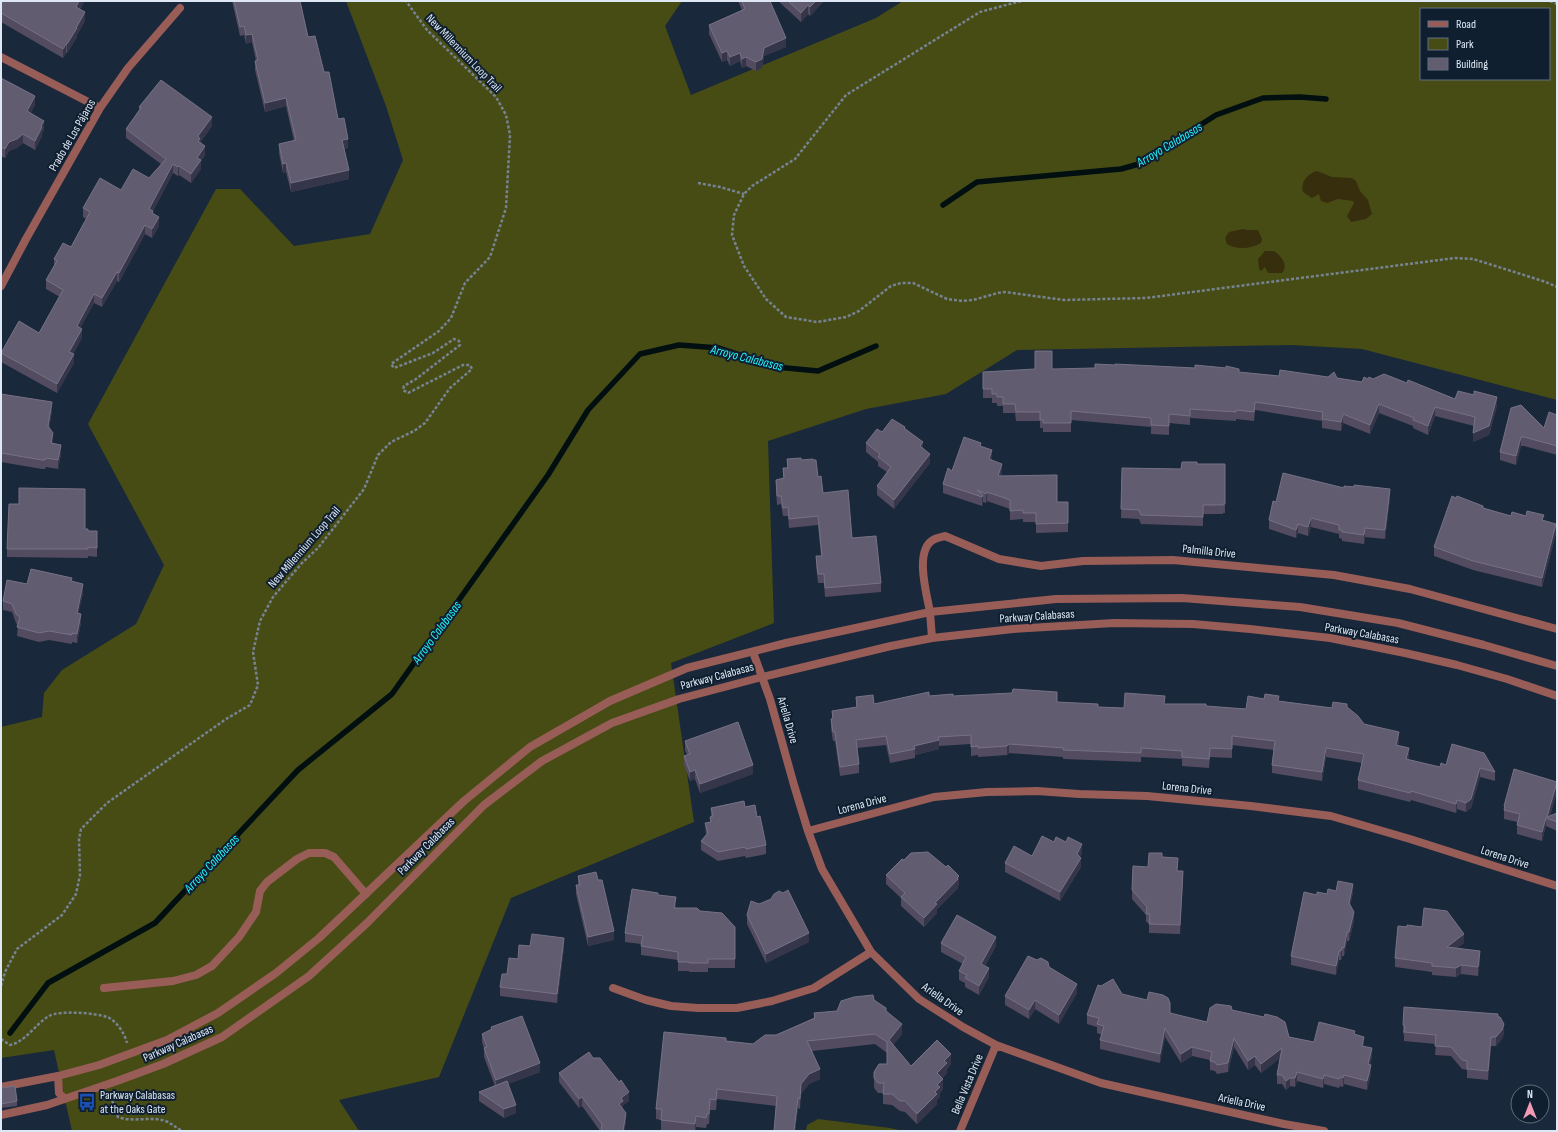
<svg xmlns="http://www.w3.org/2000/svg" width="1558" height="1132" font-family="'Sofia Sans Condensed',sans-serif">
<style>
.green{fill:#474c15;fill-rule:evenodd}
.sand{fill:#372e0e}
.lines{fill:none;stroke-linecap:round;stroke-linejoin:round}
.stream{stroke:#010f10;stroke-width:5.5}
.path{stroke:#778392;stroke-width:2.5;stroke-dasharray:3 2;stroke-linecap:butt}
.service{stroke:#995d58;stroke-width:8}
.minor{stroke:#995d58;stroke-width:8}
.tertiary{stroke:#995d58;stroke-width:8}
.wall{fill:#534b60}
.shaded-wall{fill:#36364a}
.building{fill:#625c70;stroke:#767285}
.labels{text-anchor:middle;stroke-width:4;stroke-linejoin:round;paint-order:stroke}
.street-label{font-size:12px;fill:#dee8f4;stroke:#0f1f30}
.poi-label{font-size:12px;fill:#dee8f4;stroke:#0f1f30;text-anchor:start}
.water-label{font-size:13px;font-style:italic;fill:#24f5ff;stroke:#0f1f30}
</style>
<rect width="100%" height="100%" fill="#19283a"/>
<path class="green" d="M346 1H682L665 26 691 95 876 18 903 1H1557V400L1362 349 1292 345 1017 350 946 394 866 409 768 441 774 623 671 663 694 822 511 898 439 1077 339 1100 359 1131H72L54 1050 1 1058V727L42 717 44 693 62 670 136 624 164 565 88 424 216 189H240L294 246 370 234 403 160 386 106ZM1421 9H1549V79H1421Z
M818 1119 890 1128 904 1131H806L807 1125Z"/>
<path class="sand" d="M1317 171 1332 177 1352 178 1356 181 1360 191 1368 200 1372 214 1366 219 1351 222 1347 216 1354 203 1353 201 1338 199 1327 203 1321 201 1319 194 1312 198 1303 192C1300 182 1308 173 1317 171Z
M1243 229 1247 230H1258L1262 239 1261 243C1251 249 1236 250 1227 244L1225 238 1229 232Z
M1265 251H1274C1281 256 1289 265 1282 273H1268L1265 267 1261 271 1259 269 1258 259Z"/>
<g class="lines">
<path class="stream" d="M943 205 977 182 1121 169 1139 164 1216 115 1263 98 1300 97 1326 99
M10 1033 48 983 155 923 298 770 392 694 548 475 588 410 640 354 679 345 719 348 776 367 818 371 876 346"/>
<path class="path" d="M1021 1 980 12 846 95 795 159 752 186 744 194 734 215 732 235 744 266 766 299 786 317 817 322 846 317 859 311 891 286 901 283H913L947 299 962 301 973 300 998 293 1005 292 1064 300 1146 298 1455 258 1473 259 1546 282 1557 287
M1550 1 1557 4
M698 183 720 187 744 194
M1 986 5 972 17 949 62 915 76 894 80 875 79 839 81 829 107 803 226 719 250 705 258 685 253 652 260 621 273 597 302 563 318 548 364 489 378 455 391 442 414 431 425 423 450 388 472 369 470 365H463L408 393 403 390 404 386 416 379 460 345 459 341 454 339 433 353 394 368 391 364 439 331 451 318 465 283 490 257 506 208 510 135 506 115 496 97 427 30 406 1
M1 1039 10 1045C27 1041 35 1024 49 1016 59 1010 96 1013 107 1017 116 1020 125 1034 127 1043
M113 1096 112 1100 118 1117C133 1123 153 1115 168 1122 173 1125 177 1128 182 1131"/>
<path class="service" d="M104 988 173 981 196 975 212 966 239 937 256 912 260 891 267 882 297 859 309 853H325L334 857 366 894"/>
<path class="minor" d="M1 57 100 108
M1 286 26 239 100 108 128 68 180 8
M930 612C927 595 914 551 933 540 936 538 942 537 945 536L999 559 1041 566 1083 561 1173 560 1334 575 1410 589 1557 629
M753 652 770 699 794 785 808 831 822 869 871 952 919 999 963 1027 996 1045 1101 1083 1284 1124 1324 1131
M808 831 934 797 987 792 1037 791 1079 794 1147 796 1251 806 1331 816 1410 839 1557 886
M613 988 646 1000 671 1006 698 1008H737L772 1001 814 988 871 952
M960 1131 996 1045"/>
<path class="tertiary" d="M930 612 932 638
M58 1076 59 1093 65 1099
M1 1087 58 1076 99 1065 167 1040 218 1013 276 973 319 938 464 801 530 747 610 701 687 668 786 643 930 612 1056 599 1182 598 1300 607 1398 623 1484 645 1557 666
M1 1115 47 1105 117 1081 163 1064 222 1037 309 976 367 923 484 805 542 761 612 723 679 699 762 677 891 646 932 638 1013 629 1114 623 1193 624 1250 629 1330 638 1405 653 1457 665 1507 679 1557 696"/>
</g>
<path class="wall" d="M1 1H84V2L80 9 85 21 77 35V37L67 53H66L63 58 1 22Z
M232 1H300L308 37 324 72 338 119 348 148 344 149 349 179 291 192 286 172 283 173 279 153V144L294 141 286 106 265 112 255 70V61H256L252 42 246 44 244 35 240 36Z
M738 1H770L786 47 764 56 762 68 756 71 746 66 742 68 740 61 730 66 727 60 722 62 709 34V25L742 10Z
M778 1H824L810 16 808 14 801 22Z
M1 78 35 105 30 113 44 130 42 133V136L35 150 23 143 17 148 9 151 5 158 1 156Z
M139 107 212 126 200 143 205 155 201 161V169L191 183 179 175 178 176 173 173 153 211V214L159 226 152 238 145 234 119 282 117 281 102 307 94 303 80 328 82 338 73 354 74 363 57 393 1 362V353L39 333 60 297 46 289V280L54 266V259L71 247 86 219 83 217V208L121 190 149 178 161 164 126 138V129L139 110Z
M1052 369 1239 372 1279 376 1337 378 1362 382 1368 379H1373L1455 399 1497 406 1489 435 1473 442 1474 426 1435 416 1428 435 1413 428V426L1379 413 1370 434 1343 423 1341 431 1322 428V421L1255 410 1254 421 1236 419V421L1190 418V425L1169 423V435L1151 434V427L1071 420V432H1043V428H1040V421H1016L1015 413H1003V406H997V403H992V398H983V372Z
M1 394 52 411 49 428 53 444 61 454 58 469 46 467 45 469H42L1 462Z
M1511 408 1544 428 1557 415V455L1524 446H1521L1516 465 1500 460V452Z
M905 428 923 449 930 463 894 509 877 495V486L887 472 878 466V462L866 452V443L882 432Z
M981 447 992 459V460L1002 473 1001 476 1057 502H1068V532L1036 533V522H1023V519L1010 520V509L987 501 986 503 983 502V504L982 506 943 493V484L952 471Z
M787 459 801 460 818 477 823 493 881 583V592L825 597 824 583H818L816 565V556H821L818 525 789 528 788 516H783L781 504 777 505 776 489V480L783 478V468H787Z
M1197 464H1225V513H1223V514H1203V526L1141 524 1139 519 1121 518 1122 468 1181 469Z
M1344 488 1390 498 1385 539 1365 537 1364 544 1342 541V539L1339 538V534L1311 527 1308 536 1298 533 1296 538 1269 529V520L1276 502Z
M1483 508 1511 516 1544 521 1556 533 1542 587 1473 570 1434 556V547Z
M85 529 88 531H97V557L88 556V558L7 557V549Z
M72 581 83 593 78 614 81 623 77 643 72 642V644L49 640 39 642 17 636 18 625 16 623 12 612 3 610V601L27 584Z
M929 696 1057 702 1098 707 1124 708 1165 704 1246 709 1279 701 1332 708H1347L1364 724 1399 741 1398 745 1409 756 1408 760 1440 767 1446 765 1452 744 1495 772V781L1480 777 1471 808 1466 812 1457 809 1456 813 1411 800 1410 802 1358 789V780L1362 763 1326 757 1322 781 1272 773V765L1274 750 1232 745V758L1210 757 1209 768 1182 766V759L1141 757V762L1063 759V757L1009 753 1007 755 978 757V755L971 756V744L939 746V749L915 755V758L890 763 886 745 857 748 859 764V773L840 776 835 741H833L831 728V719H832V711L856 707V697L874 704Z
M685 741 753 774 700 793 695 779 690 781 684 765V756L687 755 685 750Z
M1557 791 1550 816 1557 813V831L1546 826 1542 841 1517 834V822L1504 819V806Z
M745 807 757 817 766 845V854L746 858 745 856 718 861 701 850V841L706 835 705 823 710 822V817H711V808Z
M1054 842 1082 853 1080 857 1081 867 1060 901 1005 872V863L1032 856Z
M1162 857 1178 871 1183 880 1180 934 1149 933V923L1146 922V915L1132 899V890L1148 867Z
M904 860 959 885 958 886V888L937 909V913L924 927 901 906V898L886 884V875Z
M578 876 598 880 614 940 588 946 576 894V885H578Z
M1336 891 1353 893 1350 905 1354 921 1349 941H1347L1344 956H1342L1341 960H1339L1336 975 1291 965V956L1327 894Z
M658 895 676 906V908L700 911 735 927V968H708V972H689V971H678V960L641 955V944L625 942V933Z
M759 904 809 942 766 963 747 924V915Z
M941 943 996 946 985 966 989 977 979 995 965 987V983L959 980V971L963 964 941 952Z
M1464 943 1457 948 1480 960 1478 976 1461 974 1456 977 1432 975V972L1395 967V958Z
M530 946 564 947 557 1003 500 996V987L518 959Z
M1049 967 1077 993 1059 1024 1035 1009 1029 1019 1005 1005V996Z
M1122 994 1170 1013 1207 1022 1232 1010 1289 1037 1314 1042 1355 1034 1372 1057 1370 1064 1371 1074 1367 1090 1344 1084 1343 1087 1340 1086 1339 1088 1324 1084 1323 1088 1297 1081 1295 1087 1290 1086 1286 1090 1282 1084H1277V1075L1280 1058 1261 1073 1255 1065 1248 1070 1234 1047 1228 1072 1217 1074 1215 1071 1210 1070V1060L1192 1056 1181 1063 1165 1037 1160 1063 1100 1049V1040L1102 1035 1097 1033V1027L1087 1024V1015Z
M874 1000 886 1011 902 1034 893 1045 911 1066 951 1064 947 1069V1073L942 1078 943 1089 940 1093V1097L937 1100V1104L917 1124 905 1112 900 1111 892 1105 883 1104V1093H878L874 1088V1072L887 1064V1053L875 1044 812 1051 820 1079 809 1084 801 1094 800 1109 798 1108 795 1131H774L776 1106 717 1099 716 1110H710L709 1124H707L706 1128 696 1127 695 1131 661 1130V1120L656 1119V1109L726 1041 753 1044 776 1035 814 1018V1013L837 1011Z
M1498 1017 1504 1033 1502 1039 1496 1046H1491L1488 1080 1467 1078V1070L1462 1069 1451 1056 1435 1055 1436 1044 1404 1041V1034H1403V1025Z
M491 1027 540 1072 508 1084 516 1113 504 1118 479 1101V1092L495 1086 484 1057V1049L482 1042V1034L491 1030Z
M593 1058 629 1101 623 1105V1109L626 1122 624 1131H600L582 1106 579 1108 559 1082V1073Z
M1 1088 17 1101V1106L1 1108Z"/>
<path class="shaded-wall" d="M79 1H84V2L76 16V7Z
M816 1H824L810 16V7Z
M808 5V14L801 22V13Z
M85 12V21L77 35V37L67 53V44Z
M252 34V42L246 44V35Z
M786 38V47L764 56 762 68 756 71V62L764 48Z
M66 44V53L63 58V49Z
M727 51V60L722 62V53Z
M740 53V61L730 66V57Z
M746 57V66L742 68V59Z
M35 96V105L27 120V111Z
M286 98V106L265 112V103Z
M212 117V126L200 143 198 150V136Z
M44 121V130L42 133V136L35 150V141L41 126Z
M23 134V143L17 148 9 151 5 158V149L9 142Z
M348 139V148L342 149V140Z
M205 146V155L201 161V169L191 183V174L197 158Z
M286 163V172L283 173V164Z
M173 164V173L149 218V209Z
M179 166V175L178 176V167Z
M349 170V179L291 192V183Z
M159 217V226L152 238V229Z
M145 225V234L119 282V273Z
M117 272V281L102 307V298Z
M94 294V303L77 335V326Z
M82 329V338L69 361V352Z
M74 354V363L57 393V384Z
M1497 397V406L1489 435 1473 442V433Z
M52 402V411L48 435V426Z
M1379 404V413L1370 434V425Z
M1435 407V416L1428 435V426Z
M1343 414V423L1341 431V422Z
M53 433V442L51 452V443Z
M1521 437V446L1516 465V456Z
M923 442V451L920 446Z
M61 445V454L58 469V460Z
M992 450V459L989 468V459Z
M930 454V463L894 509V500Z
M1002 464V473L998 485V476Z
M1390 489V498L1385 539V530Z
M987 492V501L986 503V494Z
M983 495V504L982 506V497Z
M1311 518V527L1308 536V527Z
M1298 524V533L1296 538V530Z
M1556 524V533L1542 587V578Z
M1365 528V537L1364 544V535Z
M83 584V593L77 622V613Z
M81 614V623L77 643V634Z
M1399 732V741L1396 753V745Z
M939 740V749L915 755 914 746Z
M1009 744V753L1007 755V746Z
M1326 748V757L1322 781V772Z
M1409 748V756L1406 768V759Z
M753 765V774L700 793V784Z
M1480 768V777L1471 808 1466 812V803Z
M695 770V779L690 781V772Z
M1557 782V791L1549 818H1547Z
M1457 800V809L1456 813V804Z
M1546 818V826L1542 841V832Z
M1082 844V853L1077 863V854Z
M1081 858V867L1060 901V892Z
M1183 871V880L1180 934V925Z
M959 876V885L958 886V888L937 909V913L924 927V918L935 903Z
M1353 884V893L1349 912V903Z
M676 897V906L674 917V908Z
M1354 912V921L1349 941V932Z
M614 931V940L588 946V937Z
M1347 932V941L1344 956V948Z
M809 933V942L766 963V954Z
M1464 934V943L1447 955V947Z
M996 937V946L981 973V964Z
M564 938V947L557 1003V994Z
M1342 947V956L1341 960V951Z
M1339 951V960L1336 975V966Z
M1480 951V960L1478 976V967Z
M1461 965V974L1456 977V968Z
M989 968V977L979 995V986Z
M1077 984V993L1059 1024V1015Z
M1035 1000V1009L1029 1019V1010Z
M902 1024V1034L889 1050V1040Z
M1504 1024V1033L1502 1039 1496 1046V1037Z
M1165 1028V1037L1160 1063V1054Z
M1364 1037V1046L1362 1055V1046Z
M1491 1037V1046L1488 1080V1071Z
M1234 1038V1047L1228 1072V1063Z
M1192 1047V1056L1181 1063V1054Z
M1282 1048V1057L1261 1073V1064Z
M1372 1048V1057L1368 1073V1064Z
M951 1054V1064L947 1069V1073L937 1083V1073L944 1061Z
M1255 1056V1065L1248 1070V1061Z
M540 1063V1072L496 1089V1080Z
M1371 1065V1074L1367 1090V1081Z
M820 1069V1079L809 1084 801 1094 800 1109V1099L801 1084 809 1074Z
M1297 1072V1081L1295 1087V1078Z
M1324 1075V1084L1323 1088V1079Z
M1344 1075V1084L1343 1087V1078Z
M1290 1078V1086L1286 1090V1081Z
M943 1079V1089L940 1093V1097L937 1100V1104L917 1124V1114L935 1092 937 1085Z
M717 1089V1099L716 1110V1100Z
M629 1092V1101L623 1105V1110L619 1104 621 1098Z
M582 1097V1106L579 1108V1099Z
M798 1098V1108L795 1131H794Z
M710 1099V1110L709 1124V1114Z
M516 1105V1113L504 1118V1109Z
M626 1113V1122L624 1131H623Z
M696 1116V1127L695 1131V1124Z"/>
<path class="building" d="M1 1H79L76 7 85 12 76 28H77L67 44H66L63 49 1 13Z
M234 1H300L308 37 315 36 324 72H329L338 119 344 118 348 139 342 140 349 170 291 183 286 163 283 164 279 144 296 140 286 98 265 103 255 61 258 60 252 34 246 35 244 26 240 27Z
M742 1H770L786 38 764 48 762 59 756 62 746 57 742 59 740 53 730 57 727 51 722 53 709 25 745 9Z
M788 1H816L810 7 808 5 801 13Z
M1 78 35 96 27 111 44 121 41 126 42 127 35 141 23 134 17 139 9 142 5 149 1 147Z
M161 80 212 117 198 136 200 139 198 141 205 146 197 158 201 160 191 174 179 166 178 167 173 164 149 209 153 211 152 213 159 217 152 229 145 225 119 273 117 272 102 298 94 294 77 326 82 329 69 352 74 354 57 384 1 353 19 321 39 333 63 290 46 280 57 261 54 259 63 243 71 247 90 212 83 208 100 178 121 190 133 169 149 178 166 159 126 129 141 108 139 107Z
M1035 351H1052V369L1095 368V364L1115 365V364L1195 368V365L1226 368V366L1239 369V372L1279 376 1280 370 1328 377 1334 372 1337 378 1362 382 1364 377 1368 379 1369 377 1373 379 1384 374 1407 383 1408 380 1455 399 1458 391 1474 395V391L1497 397 1489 426 1473 433 1475 417 1435 407 1428 426 1413 420 1414 418 1379 404 1370 425 1343 414 1341 422 1322 419 1323 412 1255 402 1254 412 1236 410V412L1190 409V416L1169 414V426L1151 425V418L1071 411V423H1043V420H1040V412H1016L1015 404H1003V397H997V394H992V389H983V372L1035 369Z
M1 394 52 402 48 426 53 433 51 443 61 445 58 460 46 458 45 460H42L1 453Z
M1521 405 1544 428 1549 412 1557 415V446L1524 437H1521L1516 456 1500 452 1511 408Z
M892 419 905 427 904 428 923 442 920 446 930 454 894 500 877 486 891 467 878 457 880 454 866 443 877 429 882 432Z
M964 437 981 443 980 446 992 450 989 459 1002 464 998 476 1057 475V502H1068V523L1036 524V513H1023V510L1010 511V500L987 492 986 494 977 490 983 495 982 497 943 484 948 468 952 471Z
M801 458V460L813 459V460H816L818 477 821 476 823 493 848 490 852 538 876 536 881 583 825 588 824 574H818L816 556H822L818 516 789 519 788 507 783 508 781 496H777L776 480 784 478 783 468H788L787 459Z
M1182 462H1197V464H1225V504H1223V505H1203V517L1141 515 1139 510 1121 509 1122 468 1181 469Z
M1283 473 1344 488V486L1354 487V485L1390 489 1385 530 1365 528 1364 535 1342 532V530H1339V525L1311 518 1308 527 1298 524 1296 530 1269 520 1273 501 1276 502Z
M19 488 85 489V529H88V531H97V548L88 547V549H7L9 504H19Z
M1452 496 1456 498 1457 496 1483 506V508L1511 516 1512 512 1526 516 1527 511 1544 515 1542 520 1556 524 1542 578 1473 561 1434 547Z
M31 569 72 578 71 581 83 584 77 613 81 614 77 634 72 633V635L49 631 39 633 17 627 20 617 16 614 12 604 3 601 7 580 27 584Z
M1013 689 1057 692V702L1098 704V707L1124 708 1125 693 1165 696 1164 704H1206V706L1246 709 1248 696 1264 699 1265 694 1279 696 1278 701 1332 708 1333 702 1347 704V707L1358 716 1364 724 1399 732 1396 745 1409 748 1406 759 1440 767 1441 763 1446 765 1452 744 1484 753 1495 772 1480 768 1471 799 1466 803 1457 800 1456 804 1411 791 1410 793 1358 780 1364 754 1326 748 1322 772 1272 765 1275 741 1232 736V749L1210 748 1209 759 1182 757V751L1141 748V753L1063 750 1064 748 1009 744 1007 746 978 748V746L971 747V735L938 737 939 740 914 746 915 749 890 754 886 736 856 740 859 764 840 767 835 732H833L831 719 833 718 832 711 857 707 856 697 873 695 874 704 929 692V696L953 694V696L1012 693Z
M738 722 753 765 700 784 695 770 690 772 684 756 690 754 685 741Z
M1514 769 1557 782 1547 817 1557 813V822L1546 818 1542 832 1517 825 1520 814 1504 810 1505 806H1504Z
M744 801 745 807 755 805 757 817 760 816 766 845 746 849 745 847 718 852 701 841 708 833 705 823 711 822 710 817 713 816 711 808Z
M1042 836 1054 842 1056 837 1066 842 1068 837 1082 844 1077 854 1081 858 1060 892 1005 863 1014 846 1032 856Z
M928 852 946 867 948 865 959 876 957 878 958 879 935 903 937 904 924 918 901 897 905 893 886 875 902 859 904 860 911 853Z
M1149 853H1162V857L1178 858 1177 871H1183L1180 925 1149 924 1150 914H1146L1147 907 1132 890 1133 866 1148 867Z
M596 872 598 880H602L614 931 588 937 576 885H580L578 876Z
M1338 881 1353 884 1349 903 1354 912 1349 932H1347L1344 948 1342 947 1341 951H1339L1336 966 1291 956 1304 892 1317 895V892L1327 894 1328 889 1336 891Z
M632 889 658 893V895L676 897 674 908H697L700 911 722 913 735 927V959H708V963H689V962H678V952L641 946 643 936 625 933Z
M788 890 809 933 766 954 747 915 751 901 759 904 771 899 774 894 779 891 783 893Z
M1424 908 1447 911 1464 934 1447 947 1480 951 1478 967 1461 965 1456 968 1432 966V963L1395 958 1398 926 1407 927V925L1422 927Z
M957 915 996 937 981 964 989 968 979 986 965 978 967 975 959 971 966 957 941 943Z
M532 934 564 938 557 994 500 987 502 974H507L509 958 518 959 519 945 530 946Z
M1028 956 1037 960 1041 958 1048 962 1049 967 1077 984 1059 1015 1035 1000 1029 1010 1005 996Z
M1113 979 1122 994 1147 1000 1149 992 1163 995 1168 998 1170 1003V1013L1207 1022 1210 1008 1216 1004 1231 1006 1232 1010 1264 1017 1265 1014 1277 1017 1285 1022 1289 1037 1314 1042 1319 1022 1355 1031 1354 1034 1364 1037 1362 1046 1372 1048 1368 1064 1371 1065 1367 1081 1344 1075 1343 1078 1340 1077 1339 1079 1324 1075 1323 1079 1297 1072 1295 1078H1290L1286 1081 1282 1075H1277L1282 1048 1261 1064 1255 1056 1248 1061 1234 1038 1228 1063 1217 1065 1215 1062 1210 1061 1212 1052 1192 1047 1181 1054 1165 1028 1160 1054 1100 1040 1104 1026 1097 1024 1099 1018 1087 1015 1098 985 1101 986Z
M873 995 874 1000 886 1008V1011L902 1024 889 1040 911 1066 937 1040 951 1054 944 1061 947 1063 937 1073 943 1079 937 1085 940 1087 935 1092 937 1094 917 1114 905 1101H900L892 1094H883L884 1083H878L874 1078V1072L879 1064H887V1042L875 1034 807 1041 820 1069 809 1074 801 1084 800 1099 798 1098 794 1131H774L777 1096 717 1089 716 1100 710 1099 709 1114H707L706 1118 696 1116 695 1124 661 1120 662 1109H656L664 1032 726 1038V1041L753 1044 765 1035H776L815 1018 814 1013 837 1011 841 1001 854 997Z
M1404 1007 1498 1014V1017H1500L1504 1024 1502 1030 1496 1037H1491L1488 1071 1467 1069V1061L1462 1060 1451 1047 1435 1046 1436 1035 1404 1032 1405 1026 1403 1025Z
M522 1016 540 1063 496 1080 484 1048 487 1047 482 1034 492 1029 491 1027Z
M589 1052 593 1058H600L619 1082 621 1080 629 1092 621 1098 623 1101 619 1104 626 1113 623 1131H601L602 1124 582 1097 579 1099 559 1073Z
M507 1081 516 1105 504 1109 479 1092Z
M15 1086 17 1101 1 1104V1088Z"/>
<defs>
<g id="bus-bare" transform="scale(1.38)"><path d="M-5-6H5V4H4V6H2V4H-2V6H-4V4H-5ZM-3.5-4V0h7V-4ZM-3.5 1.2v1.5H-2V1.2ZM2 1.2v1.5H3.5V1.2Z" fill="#1a4fb4" stroke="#0f1f30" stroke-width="2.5" paint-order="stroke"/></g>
</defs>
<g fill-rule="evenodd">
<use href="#bus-bare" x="87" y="1102"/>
</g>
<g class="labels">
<g class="street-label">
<text transform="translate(464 53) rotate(46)" y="4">New Millennium Loop Trail</text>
<text transform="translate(72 135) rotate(-60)" y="4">Prado de Los Pájaros</text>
<text transform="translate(304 547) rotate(-49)" y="4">New Millennium Loop Trail</text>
<text transform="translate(1209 551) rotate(6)" y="4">Palmilla Drive</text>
<text transform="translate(1037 616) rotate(-4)" y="4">Parkway Calabasas</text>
<text transform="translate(1362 633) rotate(10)" y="4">Parkway Calabasas</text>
<text transform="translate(717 676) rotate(-15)" y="4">Parkway Calabasas</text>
<text transform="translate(788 720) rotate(74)" y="4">Ariella Drive</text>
<text transform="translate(1187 788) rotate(6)" y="4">Lorena Drive</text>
<text transform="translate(862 804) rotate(-15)" y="4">Lorena Drive</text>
<text transform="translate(426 846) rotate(-45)" y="4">Parkway Calabasas</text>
<text transform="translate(1505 857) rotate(18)" y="4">Lorena Drive</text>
<text transform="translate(943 999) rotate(35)" y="4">Ariella Drive</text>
<text transform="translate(178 1043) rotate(-24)" y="4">Parkway Calabasas</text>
<text transform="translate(967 1084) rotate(-67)" y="4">Bella Vista Drive</text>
<text transform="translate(1242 1102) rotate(12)" y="4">Ariella Drive</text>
</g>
<g class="poi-label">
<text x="100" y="1099">Parkway Calabasas<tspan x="100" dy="14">at the Oaks Gate</tspan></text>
</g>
<g class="water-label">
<text transform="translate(1169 144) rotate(-31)" y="5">Arroyo Calabasas</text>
<text transform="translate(747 357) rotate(14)" y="5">Arroyo Calabasas</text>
<text transform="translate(436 632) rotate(-54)" y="5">Arroyo Calabasas</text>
<text transform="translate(211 863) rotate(-47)" y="5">Arroyo Calabasas</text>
</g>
</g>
<rect width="1558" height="1132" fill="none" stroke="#dee8f4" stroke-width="4"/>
<rect x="1420" y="8" width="130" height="72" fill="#0f1f30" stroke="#626f7e"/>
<rect x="1428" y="21" width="20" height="6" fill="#995d58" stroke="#626f7e"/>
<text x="1456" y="28" font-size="12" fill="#dee8f4">Road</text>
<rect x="1428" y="38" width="20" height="12" fill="#474c15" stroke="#626f7e"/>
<text x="1456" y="48" font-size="12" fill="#dee8f4">Park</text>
<rect x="1428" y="58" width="20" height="12" fill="#625c70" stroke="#626f7e"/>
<text x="1456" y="68" font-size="12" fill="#dee8f4">Building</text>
<g transform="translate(1530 1104)"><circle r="19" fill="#0f1f30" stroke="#626f7e"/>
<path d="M0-3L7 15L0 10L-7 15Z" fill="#f09ab4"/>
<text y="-6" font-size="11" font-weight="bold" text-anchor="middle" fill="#dee8f4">N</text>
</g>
</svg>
